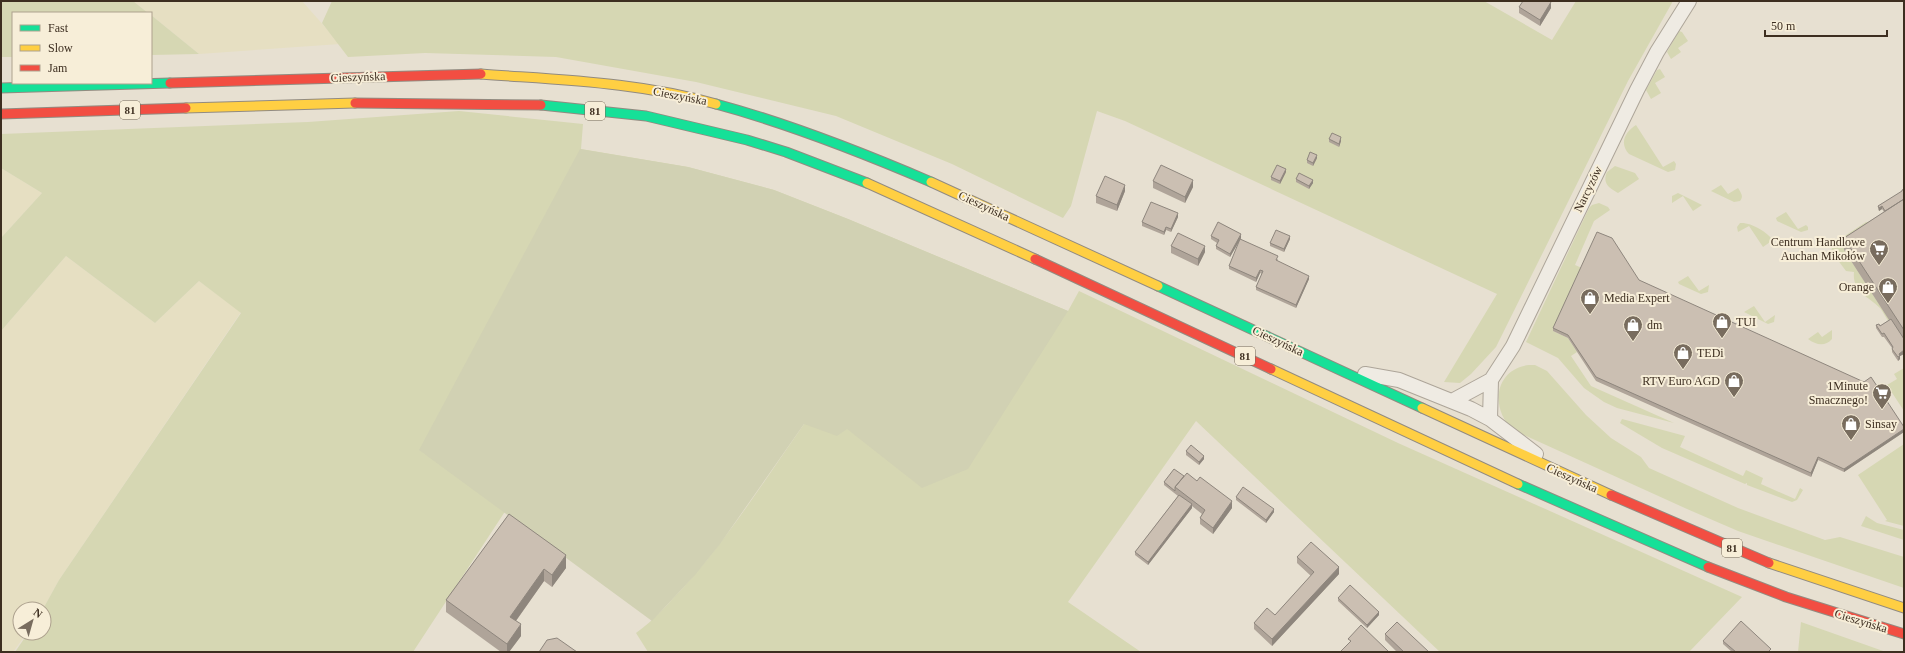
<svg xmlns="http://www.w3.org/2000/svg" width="1905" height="653" font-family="'Times New Roman',serif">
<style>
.farmland{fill:#e6dfc2}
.green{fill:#d6d7b3}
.cemetery{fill:#d1d1b3}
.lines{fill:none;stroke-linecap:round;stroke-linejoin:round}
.street-casing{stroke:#ada599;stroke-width:16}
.fast-casing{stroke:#928b80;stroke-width:11}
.slow-casing{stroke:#928b80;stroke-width:11}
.jam-casing{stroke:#928b80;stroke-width:11}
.street{stroke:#efebe3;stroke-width:14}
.fast{stroke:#16e098;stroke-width:9}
.slow{stroke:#ffcf43;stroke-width:9}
.jam{stroke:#f24e42;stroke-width:9}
.wall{fill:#afa499}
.shaded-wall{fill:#8e867d}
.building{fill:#cbbfb2;stroke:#8e867d}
.labels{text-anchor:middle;stroke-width:4;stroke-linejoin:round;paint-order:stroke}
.shield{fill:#f7eed8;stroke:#756857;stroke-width:1}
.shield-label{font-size:11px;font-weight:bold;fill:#3d2e20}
.street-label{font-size:12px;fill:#3d2e20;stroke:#f7eed8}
.poi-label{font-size:12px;fill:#3d2e20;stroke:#f7eed8;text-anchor:start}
</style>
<rect width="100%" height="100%" fill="#e7e0d1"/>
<path class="farmland" d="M133 1H302L340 44 199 54 151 15V13H148Z
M1 168 42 193 1 238Z
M66 256 155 323 199 281 241 312 59 580 43 609H20V633H27L13 652H1V331Z"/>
<path class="green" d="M1 1H133L148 13H13V57H1Z
M332 1H1484L1552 40 1576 1H1673L1628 81 1496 347 1471 374 1460 383 1444 382 1497 294 1125 121 1097 111 1071 206 1063 218 952 164 836 116 696 82 556 57 425 53 348 57 322 23Z
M151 15 199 54 151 55Z
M1679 31 1682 32 1688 41 1678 48 1681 52 1671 59 1667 52Z
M1660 69 1665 77 1655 83 1661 93 1651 99 1646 90 1657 70Z
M459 111 583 124 581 149 688 167 774 190 848 219 1068 311 1079 291 1398 443 1742 597 1689 652H1440L1196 421 1068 602 1141 652H648L636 633C653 621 666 606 680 591 727 540 764 481 804 424L524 491 504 513 413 652H15L28 633H44L43 609 59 580 241 313 199 281 155 323 66 256 1 331V238L42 193 1 168V134L308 122Z
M1636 125 1663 167 1674 161 1676 164 1675 170 1668 172 1629 154C1619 143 1625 132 1636 125Z
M1615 166 1635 173 1639 179 1618 193C1609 188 1602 183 1607 172Z
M1721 185 1728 194 1738 188C1741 193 1744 196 1740 201L1734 202 1711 191Z
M1678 193 1702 205 1693 211 1683 196 1672 203V196Z
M1599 203 1608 207 1610 210 1594 221 1575 265 1582 268 1553 331 1568 338 1577 352 1571 356 1591 386 1674 423 1617 408 1604 402 1584 388 1558 358 1526 342 1589 208 1592 205Z
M1786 212 1798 229 1806 225 1808 227V230L1801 232 1777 221 1776 218Z
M1866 222 1879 223 1844 250 1890 321 1889 322C1886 318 1883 312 1880 308 1868 296 1852 292 1854 272L1846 271 1831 251 1834 243Z
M1740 223C1751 222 1767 232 1773 240L1763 247 1749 226 1738 232 1737 227Z
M1688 276 1699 291 1709 285 1708 292 1701 294 1679 284 1678 282Z
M1754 306 1765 322 1775 315 1774 322 1768 324 1744 312Z
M1832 330V339C1825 347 1816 345 1808 339L1818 332 1822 337Z
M1529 365H1535L1547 371 1586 415 1611 438 1641 457 1649 468 1738 508 1825 540 1840 537 1904 557V588L1738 531 1687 509 1513 430C1490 409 1494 369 1529 365Z
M1904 368V411L1887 385 1897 379 1894 374Z
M1622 419 1685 436 1680 447 1743 476 1746 470 1763 478 1761 484 1795 499 1800 488 1803 490 1797 500 1792 502 1747 485V483L1745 484 1662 448 1620 423Z
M1904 444V526L1885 521 1887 520 1858 475Z
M1866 516 1877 523 1904 530V540L1861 526Z
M1801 622 1886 652H1798Z"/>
<path class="cemetery" d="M580 149 688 167 774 190 848 219 1068 311 968 469 922 488 847 429 837 436 804 424 720 544 695 575 652 621 419 450Z"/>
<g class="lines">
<g class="street-casing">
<path id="street" d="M1365 374 1399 380 1471 409 1490 419 1536 454
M1452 401 1491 380 1513 346 1637 90 1657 52 1689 1
M1490 419 1491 380"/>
</g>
<g class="fast-casing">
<path id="fast" d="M1 88 170 83
M716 104C790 124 861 152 931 182
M541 105 646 116 747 140 786 152 867 183
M1158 286 1422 408
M1518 484 1708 567"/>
</g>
<g class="slow-casing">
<path id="slow" d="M481 74C560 80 640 82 716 104
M186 108 355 103
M931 182 1158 286
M867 183 1035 259
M1271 369 1518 484
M1422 408 1611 495
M1769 563 1904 608"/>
</g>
<g class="jam-casing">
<path id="jam" d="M170 83 481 74
M355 103 541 105
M1 114 186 108
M1035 259 1271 369
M1611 495 1769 563
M1708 567 1786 597 1904 634"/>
</g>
<use href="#street" class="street"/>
<use href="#fast" class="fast"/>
<use href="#slow" class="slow"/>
<use href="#jam" class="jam"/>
</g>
<path class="wall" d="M1519 7 1551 8 1540 26 1519 13Z
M1329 139 1341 141 1339 147 1329 142Z
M1317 158 1313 166 1307 163V160Z
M1286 172 1280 184 1271 180V177Z
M1296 179 1313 183 1309 189 1296 182Z
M1153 181 1193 187 1185 203 1153 188Z
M1904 189V354L1900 356V359L1898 361 1892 352V348L1884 337H1882L1876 328V325L1880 326 1889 320 1844 250V238L1884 212 1882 209 1879 211 1878 209V206L1902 192V190Z
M1125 191 1117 211 1096 203V196Z
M1178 217 1171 232 1166 230 1164 235 1142 226V222Z
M1211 236 1241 238 1230 257 1216 249V246L1217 243 1211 239Z
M1290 239 1284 252 1270 246V243Z
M1171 246 1205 252 1198 266 1171 253Z
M1278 259 1277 261 1309 279 1296 308 1256 290V287L1262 274 1260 273 1256 282 1229 269V266Z
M1639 280 1904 427V432L1844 472 1818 460 1811 477 1596 381 1568 338 1553 331V328Z
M1186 451 1204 459 1199 465 1186 455Z
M1184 476 1232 508 1213 534 1200 524V518L1202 514 1192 506V508L1148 565 1135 555V552L1178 496 1164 485V482Z
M1236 497 1274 512 1266 523 1236 500Z
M509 514 566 568 552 587 544 581 516 621 521 636 509 652H501L446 612V600Z
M1297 557 1339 574 1272 646 1254 629V623L1275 615 1311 576 1297 563Z
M1338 598 1379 615 1367 628 1338 601Z
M1385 634 1429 652H1397L1385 640Z
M1723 641 1771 652H1732L1723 644Z"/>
<path class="shaded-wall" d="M1551 2V8L1540 26V20Z
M1341 137V141L1339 147V144Z
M1317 155V158L1313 166V163Z
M1286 169V172L1280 184V181Z
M1193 180V187L1185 203V197Z
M1313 180V183L1309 189V186Z
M1125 185V191L1117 211V205Z
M1882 206V209L1879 211V208Z
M1178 213V217L1171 232V229Z
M1166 227V230L1164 235V232Z
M1241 234V238L1230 257V254Z
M1290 236V239L1284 252V249Z
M1205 246V252L1198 266V259Z
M1260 270V273L1256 282V278Z
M1309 276V279L1296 308V305Z
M1904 350V354L1900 356V359L1898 361 1899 354Z
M1904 429V432L1844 472V469Z
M1204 456V459L1199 465V462Z
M1818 457V460L1811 477V473Z
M1232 501V508L1213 534V528Z
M1192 504V508L1148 565V562Z
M1274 509V512L1266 523V520Z
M566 555V568L552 587V575Z
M1339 567V574L1272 646V639Z
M544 569V581L510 629V617Z
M1379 612V615L1367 628V625Z
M521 624V636L509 652H507V644Z"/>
<path class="building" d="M1523 1H1550L1551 2 1540 20 1519 7Z
M1332 133 1341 137 1339 144 1329 139Z
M1310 152 1317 155 1313 163 1307 160Z
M1161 165 1193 180 1185 197 1153 181Z
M1277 165 1286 169 1280 181 1271 177Z
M1299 173 1313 180 1309 186 1296 179Z
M1105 176 1125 185 1117 205 1096 196Z
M1904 189V199L1885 211 1882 206 1879 208 1878 206 1902 191V190Z
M1904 199V330L1844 238Z
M1151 202 1178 213 1171 229 1166 227 1164 232 1142 222Z
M1218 222 1241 234 1230 254 1216 246 1219 240 1211 236Z
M1276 230 1290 236 1284 249 1270 243Z
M1597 232 1612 238 1639 280 1864 382 1871 377 1904 427V429L1844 469 1818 457 1811 473 1596 377 1568 335 1553 328Z
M1178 233 1205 246 1198 259 1171 246Z
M1240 239 1278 256 1276 260 1309 276 1296 305 1256 287 1263 271 1260 270 1256 278 1229 266Z
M1891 319 1904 339V350L1899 354 1900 356 1898 357 1892 349 1893 347 1884 333 1882 334 1876 325 1879 324 1880 326Z
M1191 445 1204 456 1199 462 1186 451Z
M1174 469 1184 476 1175 487V491L1164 482Z
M1187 473 1197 481 1200 477 1232 501 1213 528 1200 518 1205 510 1175 487Z
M1243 487 1274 509 1266 520 1236 497Z
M1179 495 1192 504 1148 562 1135 552Z
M509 514 566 555 552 575 544 569 510 617 521 624 507 644 446 600Z
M1311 542 1339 567 1272 639 1254 623 1267 608 1275 615 1314 572 1297 557Z
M1350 585 1379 612 1367 625 1338 598Z
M1741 621 1771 649 1768 652H1736L1723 641Z
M1397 622 1429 652H1404L1385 634Z
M1361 625 1388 651 1386 652H1340L1351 641 1348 639Z
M557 638 577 652H539L547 640Z"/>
<defs>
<g id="supermarket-pin" transform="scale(1)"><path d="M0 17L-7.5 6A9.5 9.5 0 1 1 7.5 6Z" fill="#786c5e" stroke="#f7eed8"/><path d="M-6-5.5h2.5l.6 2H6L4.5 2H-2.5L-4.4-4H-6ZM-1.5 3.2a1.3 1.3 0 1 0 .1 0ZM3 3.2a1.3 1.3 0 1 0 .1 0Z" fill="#fff"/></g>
<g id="shop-pin" transform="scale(1)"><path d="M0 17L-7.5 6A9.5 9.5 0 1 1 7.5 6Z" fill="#786c5e" stroke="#f7eed8"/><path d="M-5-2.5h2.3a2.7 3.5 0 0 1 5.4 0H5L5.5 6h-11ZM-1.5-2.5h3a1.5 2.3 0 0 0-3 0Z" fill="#fff"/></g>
</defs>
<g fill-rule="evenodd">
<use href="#supermarket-pin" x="1879" y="249"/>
<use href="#shop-pin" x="1888" y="287"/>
<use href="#shop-pin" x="1590" y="298"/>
<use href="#shop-pin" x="1722" y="322"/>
<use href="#shop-pin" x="1633" y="325"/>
<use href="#shop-pin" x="1683" y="353"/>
<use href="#shop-pin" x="1734" y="381"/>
<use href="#supermarket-pin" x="1882" y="393"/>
<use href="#shop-pin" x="1851" y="424"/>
</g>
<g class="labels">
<g class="shield">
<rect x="120" y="101" width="20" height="18" rx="3"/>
<rect x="585" y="102" width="20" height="18" rx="3"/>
<rect x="1235" y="347" width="20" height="18" rx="3"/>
<rect x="1722" y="539" width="20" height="18" rx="3"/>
</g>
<g class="shield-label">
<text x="130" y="114">81</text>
<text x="595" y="115">81</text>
<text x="1245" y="360">81</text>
<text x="1732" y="552">81</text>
</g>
<g class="street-label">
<text transform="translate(358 77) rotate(-2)" y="4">Cieszyńska</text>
<text transform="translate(680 96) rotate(11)" y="4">Cieszyńska</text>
<text transform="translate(1588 189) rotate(-64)" y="4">Narcyzów</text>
<text transform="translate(984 206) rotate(25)" y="4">Cieszyńska</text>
<text transform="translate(1278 341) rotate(25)" y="4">Cieszyńska</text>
<text transform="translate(1572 478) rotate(24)" y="4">Cieszyńska</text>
<text transform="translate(1861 621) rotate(17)" y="4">Cieszyńska</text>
</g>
<g class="poi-label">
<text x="1865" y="246" text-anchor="end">Centrum Handlowe<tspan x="1865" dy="14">Auchan Mikołów</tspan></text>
<text x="1874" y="291" text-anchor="end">Orange</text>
<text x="1604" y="302">Media Expert</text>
<text x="1736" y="326">TUI</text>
<text x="1647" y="329">dm</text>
<text x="1697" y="357">TEDi</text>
<text x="1720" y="385" text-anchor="end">RTV Euro AGD</text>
<text x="1868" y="390" text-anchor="end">1Minute<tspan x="1868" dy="14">Smacznego!</tspan></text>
<text x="1865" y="428">Sinsay</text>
</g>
</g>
<rect width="1905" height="653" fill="none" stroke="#3d2e20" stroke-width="4"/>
<rect x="12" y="12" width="140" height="72" fill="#f7eed8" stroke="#ada18e"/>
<rect x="20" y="25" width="20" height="6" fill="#16e098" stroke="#ada18e"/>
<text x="48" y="32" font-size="12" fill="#3d2e20">Fast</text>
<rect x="20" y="45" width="20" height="6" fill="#ffcf43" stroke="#ada18e"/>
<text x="48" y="52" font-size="12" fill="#3d2e20">Slow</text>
<rect x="20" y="65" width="20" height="6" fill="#f24e42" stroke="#ada18e"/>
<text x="48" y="72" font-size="12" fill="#3d2e20">Jam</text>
<g transform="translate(32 621) rotate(37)"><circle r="19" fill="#f7eed8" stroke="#ada18e"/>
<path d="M0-3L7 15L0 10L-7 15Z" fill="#786c5e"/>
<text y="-6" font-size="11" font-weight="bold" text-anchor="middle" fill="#3d2e20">N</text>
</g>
<path d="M1765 30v6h122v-6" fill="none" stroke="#3d2e20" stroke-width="2"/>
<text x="1771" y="30" font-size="12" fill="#3d2e20" stroke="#f7eed8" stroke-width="3" paint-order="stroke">50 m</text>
</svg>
